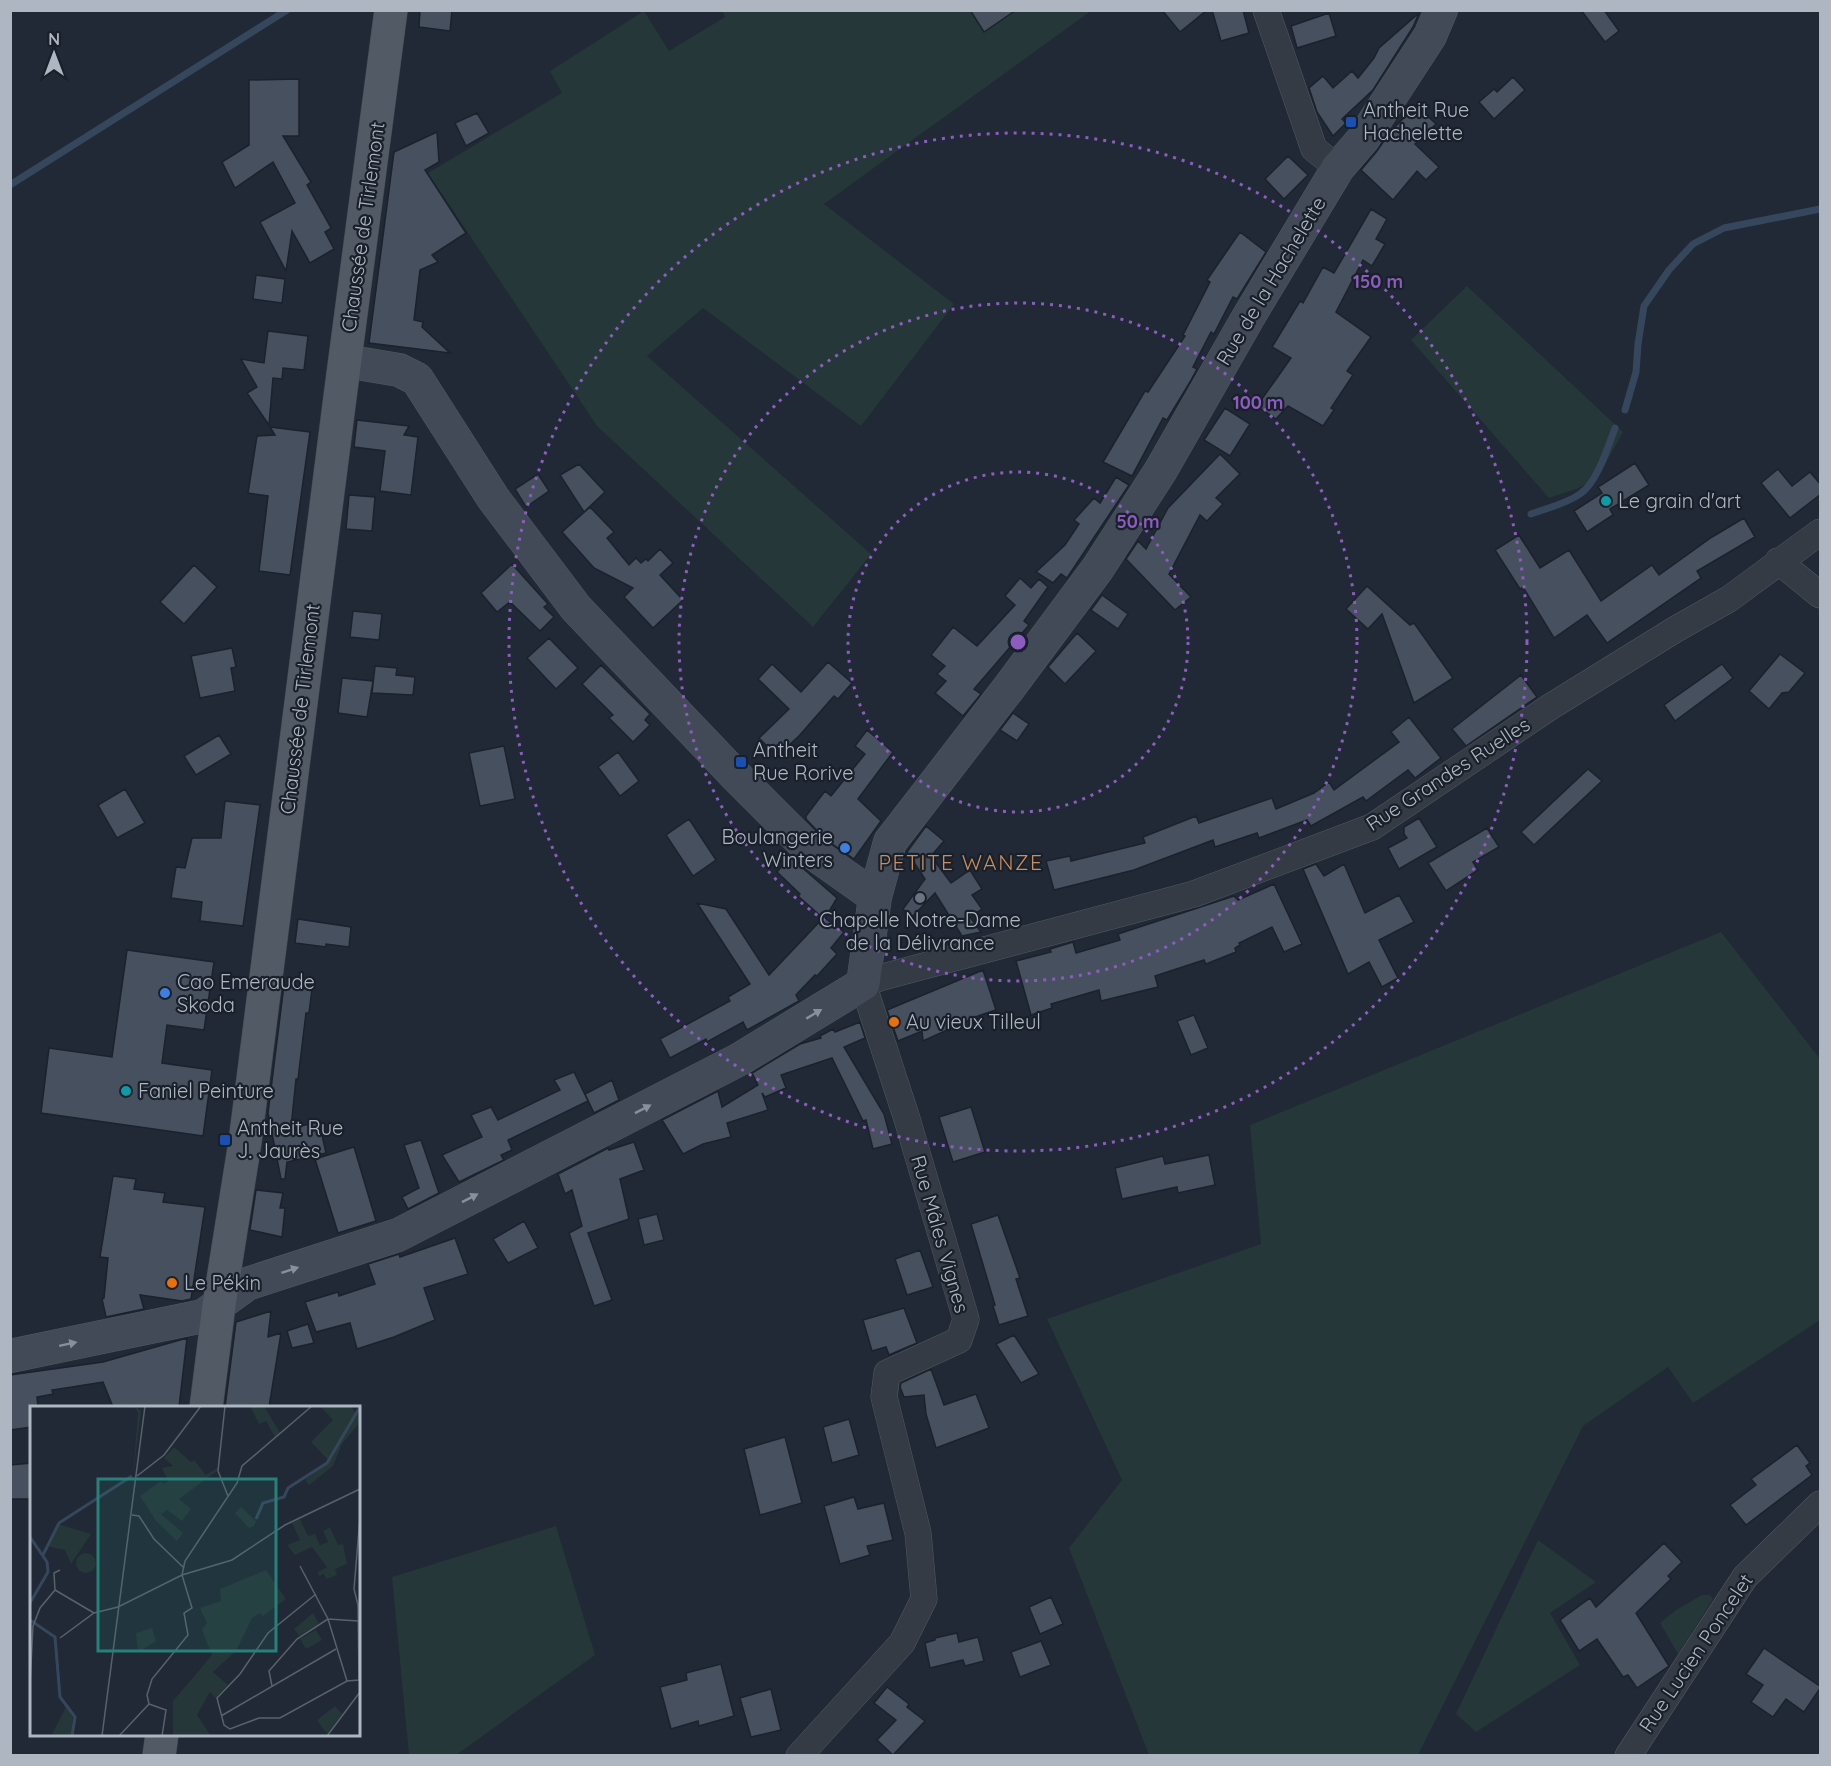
<svg xmlns="http://www.w3.org/2000/svg" width="1831" height="1766" font-family="Quicksand,sans-serif">
<style>
.green{fill:#253738}
.lines{fill:none;stroke-linecap:round;stroke-linejoin:round}
.stream{stroke:#36475d;stroke-width:7}
.building{fill:#47505e;stroke:#1b222c;stroke-width:1.5}
.street-casing{stroke:#515963;stroke-width:27}
.secondary-casing{stroke:#515963;stroke-width:34}
.primary-casing{stroke:#3d444f;stroke-width:34}
.street{stroke:#343b45;stroke-width:26}
.secondary{stroke:#424a58;stroke-width:33}
.primary{stroke:#515a65;stroke-width:33}
.oneway{fill:#88909d}
.ring{fill:none;stroke:#8d5cc0;stroke-width:3;stroke-dasharray:3 6}
.transit-dot{fill:#1a4fb4;stroke:#19202a;stroke-width:2}
.culture-dot{fill:#0f9aa8;stroke:#19202a;stroke-width:2}
.shop-dot{fill:#3f7fe0;stroke:#19202a;stroke-width:2}
.worship-dot{fill:#6b7280;stroke:#19202a;stroke-width:2}
.food-dot{fill:#e8710a;stroke:#19202a;stroke-width:2}
.labels{text-anchor:middle;stroke-width:4.5;stroke-linejoin:round;paint-order:stroke}
.poi-label{font-size:20px;fill:#aeb6c2;stroke:#19202a;text-anchor:start}
.street-label{font-size:20px;fill:#aeb6c2;stroke:#19202a}
.neighbourhood-label{font-size:21px;letter-spacing:1.5px;fill:#cc8e5f;stroke:#19202a}
.inset-river{fill:none;stroke:#36475d;stroke-width:3}
.inset-road{fill:none;stroke:#59616d;stroke-width:1.5}
.view{fill:#27807b;fill-opacity:0.15;stroke:#27807b;stroke-width:3}
.inset-edge{fill:none;stroke:#aeb6c2;stroke-width:3}
.centre{fill:#8d5cc0;stroke:#19202a;stroke-width:3}
.ring-label{font-size:18px;text-anchor:middle;font-weight:bold;fill:#8d5cc0;stroke:#19202a;stroke-width:4.5;stroke-linejoin:round;paint-order:stroke}
</style>
<rect width="100%" height="100%" fill="#202935"/>
<path class="green" d="M644 11 669 51 725 17 722 11H1091L824 204 954 304 861 426 703 308 647 356 871 554 813 627 597 426 428 173 562 93 550 71Z
M1467 286 1623 432 1597 479 1576 489 1549 498 1411 340Z
M1721 932 1820 1059V1320L1693 1403 1668 1367 1583 1426 1418 1755H1149L1069 1548 1122 1480 1047 1319 1261 1244 1250 1125Z
M556 1526 595 1655 456 1755H409L392 1577Z
M1538 1540 1596 1582 1550 1613 1580 1665 1476 1732 1456 1714Z
M1702 1595H1710L1713 1599 1678 1654 1660 1623 1676 1610Z"/>
<g class="lines">
<path class="stream" d="M10 185 287 10
M1625 410 1636 372 1638 344 1644 306 1669 270 1693 244 1724 228 1820 209
M1531 514C1547 508 1566 504 1580 494 1597 483 1608 447 1615 428"/>
</g>
<path class="building" d="M420 10H452L450 31 419 27Z
M970 10H1016L984 32Z
M1162 10H1207L1180 32Z
M1212 10H1243L1249 33 1221 41Z
M1581 10H1604L1619 31 1605 42Z
M1329 13 1336 36 1297 48 1291 26Z
M1419 13 1413 27 1373 90 1342 119 1346 123 1333 136 1317 112 1309 88 1323 76 1333 88 1352 71 1358 78 1374 58 1379 48Z
M1513 77 1525 90 1494 119 1479 102 1494 89 1497 92Z
M299 79V136H283L311 182 307 185 331 228 325 232 334 249 310 263 292 231 286 271 260 222 295 203 273 162 235 188 222 162 249 145V80Z
M1416 105 1436 124 1415 144 1439 167 1426 180 1417 171 1393 200 1361 170 1377 151 1390 132Z
M477 113 489 133 466 146 455 123Z
M437 132 439 162 425 170 466 233 432 255 438 262 420 270 414 320 423 322 422 327 450 353 369 343 394 152Z
M1288 156 1308 175 1284 199 1265 179Z
M1371 209 1387 219 1376 239 1385 244 1372 266 1363 260 1336 312 1371 337 1347 371 1353 375 1331 408 1334 410 1323 426 1288 406 1276 419 1257 406 1291 358 1272 347 1300 301 1303 303 1323 267 1334 273Z
M1240 232 1266 252 1237 299 1233 297 1214 334 1211 332 1193 367 1197 369 1190 382 1167 420 1163 418 1132 476 1103 462 1145 391 1148 392 1185 336 1183 335 1210 282 1207 280Z
M256 275 285 279 282 303 253 299Z
M268 331 308 336 304 370 283 368 282 379 273 378 269 425 247 393 257 387 241 359 264 363Z
M1225 408 1250 424 1230 456 1204 440Z
M357 420 409 426 404 435 418 437 411 495 380 491 385 451 354 447Z
M270 427 310 432 290 575 259 571 268 496 248 493 257 436 275 435Z
M1220 454 1240 474 1216 498 1223 504 1207 521 1200 515 1169 574 1191 597 1175 610 1126 559 1138 541 1146 549 1168 508Z
M1635 463 1649 485 1610 509 1613 515 1587 532 1574 511 1602 493 1598 487Z
M579 464 605 492 584 512 560 475Z
M1778 469 1792 486 1810 472 1821 485V494L1790 518 1761 483Z
M538 474 549 491 526 507 515 489Z
M1116 477 1129 485 1067 578 1061 574 1053 583 1036 572 1065 545 1079 524 1074 520 1094 498 1100 503Z
M349 495 375 497 372 531 346 529Z
M590 507 614 532 607 538 629 565 636 558 641 563 646 559 648 561 660 549 673 563 660 575 683 600 653 628 624 597 633 588 594 568 562 532Z
M1744 518 1755 537 1697 571 1701 578 1607 643 1587 615 1554 638 1523 587 1520 589 1495 550 1519 535 1540 568 1569 550 1601 601 1652 565 1659 575 1712 537Z
M512 564 548 604 544 607 554 617 540 631 510 602 497 612 481 593Z
M194 565 217 587 184 624 160 602Z
M1020 578 1031 588 1039 579 1048 587 1024 621 1029 625 974 689 981 694 963 716 935 693 946 681 937 674 945 666 931 655 953 627 977 646 1015 605 1005 596Z
M1367 586 1410 625 1414 623 1453 678 1414 703 1382 614 1368 629 1346 609Z
M1102 595 1128 614 1118 629 1091 610Z
M353 611 382 614 379 640 350 637Z
M1077 633 1096 651 1065 684 1048 667Z
M549 638 578 668 556 689 527 658Z
M232 648 236 667 231 668 235 691 200 698 191 656Z
M1780 654 1805 673 1789 692 1782 693 1769 709 1749 691Z
M828 662 852 683 838 699 834 696 799 736 777 756 759 738 789 709 758 679 772 664 801 692Z
M1722 664 1733 678 1675 721 1664 705Z
M601 665 650 714 645 720 650 725 633 742 609 718 613 715 582 684Z
M375 666 397 668 396 675 415 677 413 695 372 693Z
M1521 675 1537 697 1466 746 1452 729Z
M342 678 373 681 367 717 338 713Z
M1013 713 1029 724 1017 741 1000 730Z
M1409 717 1441 758 1415 778 1408 770 1366 801 1363 797 1311 826 1307 820 1259 838 1257 833 1215 847 1213 840 1134 870 1054 890 1046 861 1070 856 1071 861 1145 843 1143 837 1196 816 1199 823 1272 798 1276 809 1314 793 1329 782 1334 790 1399 742 1391 732Z
M867 730 893 752 858 799 881 821 854 859 825 839 806 819V816L825 791 831 796 865 754 855 746Z
M219 735 231 754 196 775 184 756Z
M504 746 515 799 480 806 469 753Z
M618 752 639 781 620 796 598 767Z
M1588 769 1602 781 1534 845 1521 832Z
M125 789 145 823 117 838 98 805Z
M225 801 260 805 243 926 200 921 202 902 171 898 176 867 185 868 192 838H221Z
M1419 818 1437 847 1399 869 1388 848 1407 838 1404 834V827Z
M689 819 716 860 693 876 666 835Z
M926 826 944 841 931 856 951 883 970 870 982 889 972 895 982 909 970 917 981 932 962 936 935 893 912 917 903 909 925 879 907 852Z
M1487 828 1499 847 1473 862 1478 870 1446 891 1428 863Z
M790 857 837 898 825 918 844 932 831 948 837 954 817 976 815 975 796 995 799 1001 747 1030 743 1022 707 1042 706 1039 670 1058 660 1039 730 1001 728 997 750 984 697 903 726 909 769 975 823 918 798 896 800 894 777 872Z
M1316 864 1324 876 1344 864 1365 913 1399 895 1414 922 1379 940 1398 978 1382 987 1369 962 1348 974 1303 869Z
M1274 884 1302 944 1284 952 1272 927 1239 943 1240 945 1235 948 1236 952 1206 964 1204 960 1155 976 1158 987 1101 1001 1099 990 1051 1004 1052 1008 1031 1015 1016 961 1051 952 1050 949 1073 942 1076 953 1120 940 1118 934 1234 896 1238 900Z
M298 919 351 927 349 947 326 944V947L295 943Z
M127 950 214 962 204 1030 167 1025 162 1063 212 1070 203 1136 41 1113 49 1048 112 1057Z
M983 970 996 1010 978 1016 923 1041 922 1031 898 1041 887 1010Z
M284 985 312 989 309 1013H306L298 1079H296L291 1128 319 1122 326 1153 287 1162 285 1179H281L268 1113Z
M1194 1015 1208 1048 1191 1055 1177 1021Z
M860 1022 865 1038 844 1047 884 1114 892 1144 873 1149 866 1120 863 1121 832 1058 781 1075 786 1088 765 1097 762 1093 768 1110 727 1123 731 1137 703 1144 683 1154 662 1120 718 1091 722 1107 758 1085 752 1073 800 1044 821 1038 820 1036 833 1029 835 1032Z
M574 1072 588 1101 508 1140 512 1150 501 1155 504 1160 459 1182 442 1155 482 1137 471 1115 491 1107 498 1120 560 1090 554 1080Z
M612 1080 619 1100 594 1113 585 1094Z
M971 1107 985 1152 953 1162 939 1117Z
M421 1140 439 1193 408 1209 402 1197 419 1188 404 1145Z
M634 1142 644 1170 620 1179 629 1219 588 1233 612 1300 594 1306 569 1233 582 1226 572 1190 565 1194 558 1174 608 1148 609 1150Z
M354 1147 376 1221 338 1233 315 1159Z
M1209 1155 1215 1185 1178 1193 1177 1187 1122 1199 1115 1168 1163 1156 1165 1164Z
M113 1176 136 1179 134 1189 165 1193 163 1202 205 1207 191 1299 182 1301 140 1295 144 1309 106 1317 102 1299 104 1298 108 1258 100 1257Z
M256 1190 283 1193 280 1208H285L282 1237 250 1230Z
M657 1214 664 1240 644 1245 638 1219Z
M998 1215 1020 1278 1016 1279 1028 1316 999 1325 993 1306 995 1305 971 1224Z
M524 1221 538 1248 508 1263 493 1239Z
M455 1238 468 1274 424 1288 435 1320 394 1337 357 1349 350 1323 316 1332 305 1302 338 1292 339 1296 375 1284 368 1264 399 1254 400 1257Z
M920 1250 933 1287 907 1295 895 1259Z
M904 1308 917 1343 889 1355 886 1347 872 1351 863 1320Z
M271 1311 268 1337 281 1333 269 1407H225L236 1322Z
M308 1324 314 1343 292 1348 287 1331Z
M1014 1335 1039 1374 1021 1383 996 1344Z
M187 1338 179 1407H113L103 1382 52 1390 53 1394 37 1397 38 1407H32V1427L10 1430V1375L103 1362Z
M931 1369 944 1405 976 1394 989 1428 936 1448 926 1414 924 1395 904 1397 900 1387 901 1383Z
M849 1419 859 1455 832 1463 823 1427Z
M785 1437 802 1503 760 1515 744 1449Z
M1797 1445 1810 1463 1806 1466 1812 1475 1746 1525 1730 1505 1756 1485 1751 1479Z
M32 1463V1499H10V1465Z
M854 1497 858 1509 884 1503 893 1540 867 1546 870 1555 840 1564 824 1506Z
M1664 1543 1682 1562 1668 1576 1671 1579 1636 1613 1669 1666 1637 1688 1628 1675 1623 1677 1597 1639 1579 1651 1560 1620 1590 1598 1596 1607Z
M1051 1597 1063 1624 1040 1634 1029 1607Z
M957 1633 959 1642 978 1637 984 1661 965 1666 963 1660 930 1668 925 1643 935 1640V1638Z
M1041 1641 1051 1665 1020 1677 1011 1652Z
M1764 1648 1821 1687 1804 1712 1786 1699 1773 1717 1751 1702 1763 1685 1746 1674Z
M721 1664 734 1716 699 1726 698 1721 671 1729 660 1687 687 1680 686 1673Z
M887 1687 909 1704 907 1707 925 1721 893 1755 877 1740 896 1720 874 1703Z
M771 1689 781 1730 751 1737 740 1698Z"/>
<g class="lines">
<g class="street-casing">
<path id="street" d="M1266 10 1314 149 1338 168
M1778 561 1820 595
M799 1756 902 1643 924 1599 918 1533 884 1397 887 1373 959 1340 966 1319 907 1119 863 984 879 978 1194 894 1372 827 1550 707 1676 629 1729 599 1820 532
M1628 1756 1745 1577 1820 1504"/>
</g>
<g class="secondary-casing">
<path id="secondary" d="M345 361 399 370 417 379 493 498 576 608 736 776 813 853 875 897
M10 1356 203 1316 247 1284 398 1235 740 1059 863 984 875 897 890 842 1008 689 1098 568 1161 470 1249 316 1338 168 1363 139 1387 102 1430 36 1441 10"/>
</g>
<g class="primary-casing">
<path id="primary" d="M206 1408 219 1305 245 1142 340 397 391 10
M159 1756 162 1734"/>
</g>
<use href="#street" class="street"/>
<use href="#secondary" class="secondary"/>
<use href="#primary" class="primary"/>
</g>
<defs><path id="oneway-solid" d="M-6-.8H1V-3.2L6.5 0L1 3.2V.8H-6Z" transform="scale(1.5)"/></defs>
<g class="oneway">
<use href="#oneway-solid" transform="translate(814 1014) rotate(-31)"/>
<use href="#oneway-solid" transform="translate(643 1109) rotate(-27)"/>
<use href="#oneway-solid" transform="translate(470 1198) rotate(-27)"/>
<use href="#oneway-solid" transform="translate(290 1270) rotate(-18)"/>
<use href="#oneway-solid" transform="translate(68 1344) rotate(-12)"/>
</g>
<g class="ring">
<circle cx="1018" cy="642" r="170"/>
<circle cx="1018" cy="642" r="339"/>
<circle cx="1018" cy="642" r="509"/>
</g>
<g class="transit-dot">
<rect x="1345" y="116" width="12" height="12" rx="3"/>
<rect x="735" y="756" width="12" height="12" rx="3"/>
<rect x="219" y="1134" width="12" height="12" rx="3"/>
</g>
<g class="culture-dot">
<circle cx="1606" cy="501" r="6"/>
<circle cx="126" cy="1091" r="6"/>
</g>
<g class="shop-dot">
<circle cx="845" cy="848" r="6"/>
<circle cx="165" cy="993" r="6"/>
</g>
<circle class="worship-dot" cx="920" cy="898" r="6"/>
<g class="food-dot">
<circle cx="894" cy="1022" r="6"/>
<circle cx="172" cy="1283" r="6"/>
</g>
<g class="labels">
<g class="poi-label">
<text x="1363" y="117">Antheit Rue<tspan x="1363" dy="23">Hachelette</tspan></text>
<text x="1618" y="508">Le grain d'art</text>
<text x="753" y="757">Antheit<tspan x="753" dy="23">Rue Rorive</tspan></text>
<text x="833" y="844" text-anchor="end">Boulangerie<tspan x="833" dy="23">Winters</tspan></text>
<text x="920" y="927" text-anchor="middle">Chapelle Notre-Dame<tspan x="920" dy="23">de la Délivrance</tspan></text>
<text x="177" y="989">Cao Emeraude<tspan x="177" dy="23">Skoda</tspan></text>
<text x="906" y="1029">Au vieux Tilleul</text>
<text x="138" y="1098">Faniel Peinture</text>
<text x="237" y="1135">Antheit Rue<tspan x="237" dy="23">J. Jaurès</tspan></text>
<text x="184" y="1290">Le Pékin</text>
</g>
<g class="street-label">
<text transform="translate(363 227) rotate(-82)" y="7">Chaussée de Tirlemont</text>
<text transform="translate(1271 281) rotate(-59)" y="7">Rue de la Hachelette</text>
<text transform="translate(300 709) rotate(-83)" y="7">Chaussée de Tirlemont</text>
<text transform="translate(1448 774) rotate(-33)" y="7">Rue Grandes Ruelles</text>
<text transform="translate(940 1234) rotate(74)" y="7">Rue Mâles Vignes</text>
<text transform="translate(1696 1653) rotate(-56)" y="7">Rue Lucien Poncelet</text>
</g>
<g class="neighbourhood-label">
<text x="961" y="870">PETITE WANZE</text>
</g>
</g>
<g transform="translate(30 1406)">
<rect width="330" height="330" fill="#202935"/>
<path d="M104 0 111 5 103 69 108 7ZM220 0H234L250 27 245 31 236 15 229 18ZM290 0H321L326 8 330 4V16L312 38 303 60 279 79 275 74 299 55 281 36 303 14ZM144 41 161 56 164 54 176 69 187 62V65L149 93 161 103 152 115 137 104 131 108 153 127 147 135 126 115 110 90 131 75 133 78 138 75 132 62 143 60 134 52ZM211 101 226 115 224 120 219 122 205 107ZM270 113 278 130 285 128 290 139 298 136 293 125 300 121 308 139 313 138 317 158 305 163 307 169 296 173 294 168 289 170 288 166 297 161 282 141 265 149 257 139 270 134 262 117ZM28 118 61 128 41 158 35 144 16 140ZM46 157a10 10 0 1 1 20 0a10 10 0 1 1-20 0ZM236 164 256 193 233 210 230 207 222 212 206 245 183 266 198 279 185 292 180 286 167 309 181 330H143V295L182 249 172 224 177 217 170 202 191 195 190 183ZM283 207 289 218 269 230 264 223ZM122 222 126 235 108 247 106 227ZM286 224 292 234 276 243 270 233ZM305 300 312 308 297 328 287 314ZM36 301 43 312 41 330 22 328Z" fill="#253738"/>
<path class="inset-river" d="M226 113 233 97 254 91 258 82 297 57 330 1M0 131 17 156 18 166 0 197M13 149 29 117 102 70M0 214 25 231 30 291 45 311 42 330"/>
<path class="inset-road" d="M195 0 188 65 198 90M107 70 134 49 171 0M102 109 109 110 124 133 153 161M270 160 298 213 317 275M25 184 64 207M25 184 24 167 30 164M286 188 238 227 210 268 187 292 194 319 200 323 229 312H250L317 275 329 274M298 213 328 215M30 232 64 207 88 201 152 169 202 154 255 119 330 83M329 274 328 199 324 183 330 111M0 279 3 220 10 202 25 184M242 280 239 265 267 233 298 213M119 298 117 289 122 273 158 229 154 207 162 202 152 169 155 155 207 77 212 60 282 0M119 298 136 304 132 330M191 310 306 243M72 330 115 0M89 330 119 298M297 330 330 286"/>
<path class="view" d="M68 73H246V245H68Z"/>
<rect width="330" height="330" class="inset-edge"/>
</g>
<circle cx="1018" cy="642" r="9" class="centre"/>
<g class="ring-label">
<text x="1378" y="288">150 m</text>
<text x="1258" y="409">100 m</text>
<text x="1138" y="528">50 m</text>
</g>
<rect width="1831" height="1766" fill="none" stroke="#aeb6c2" stroke-width="24"/>
<g transform="translate(54 54)" stroke="#19202a" stroke-width="4.5" paint-order="stroke">
<path d="M0-4.5L10 22L0 15L-10 22Z" fill="#aeb6c2"/>
<text y="-9" font-size="16" font-weight="bold" text-anchor="middle" fill="#aeb6c2">N</text>
</g>
</svg>
